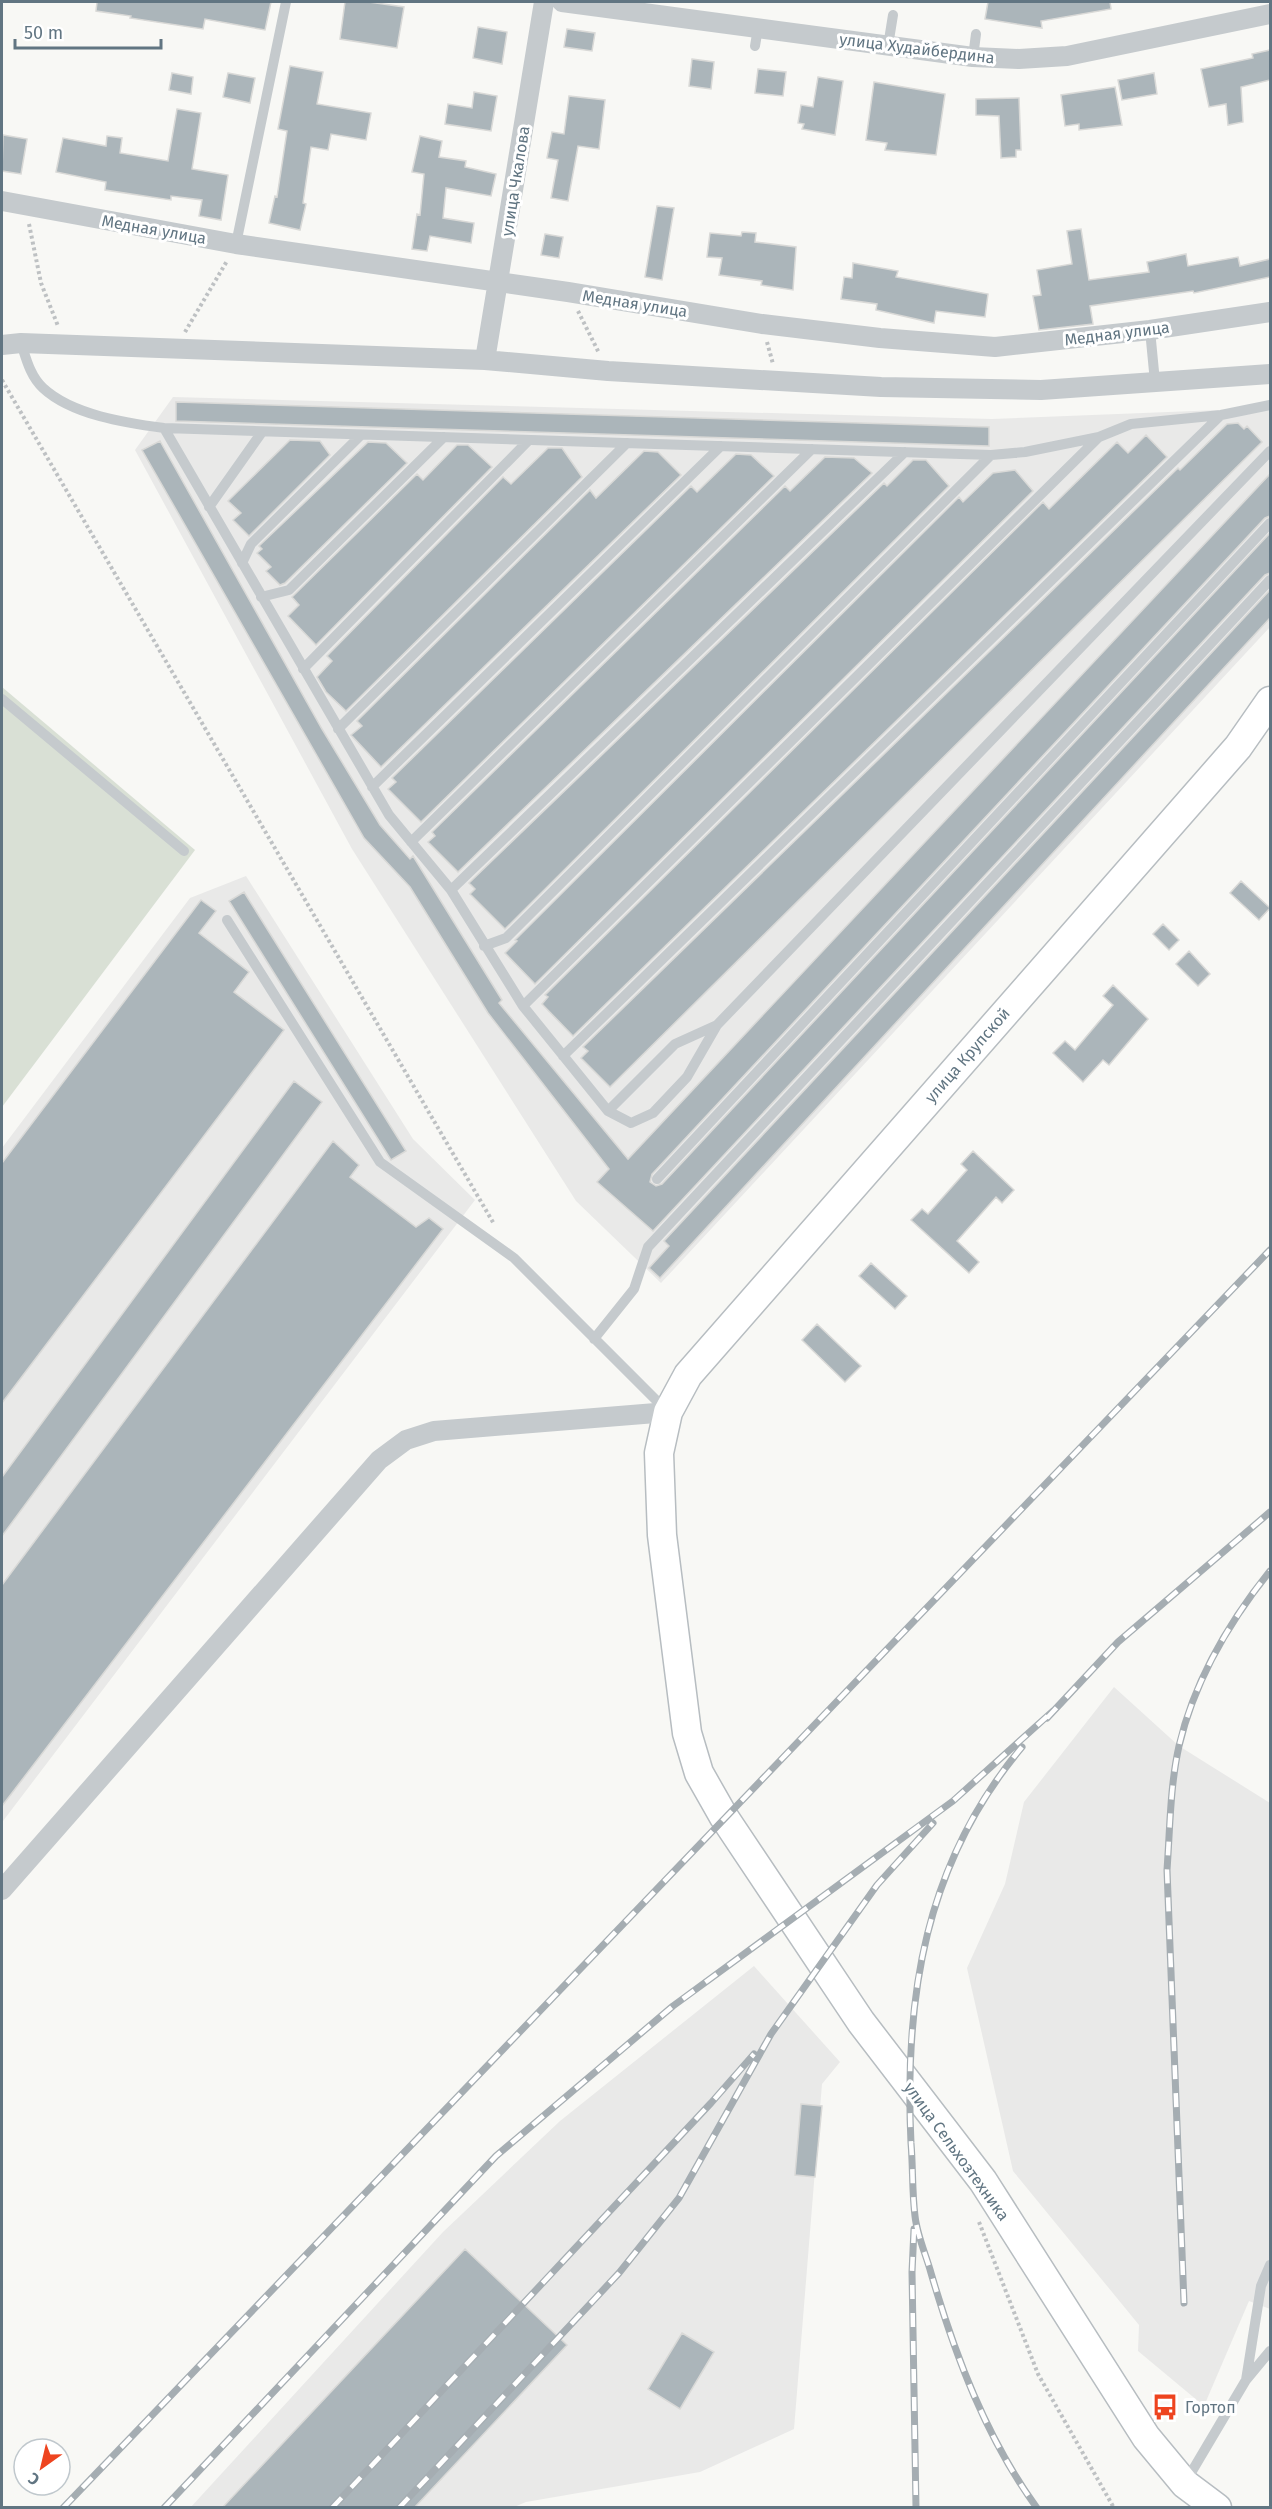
<svg xmlns="http://www.w3.org/2000/svg" width="1272" height="2509" font-family="'Fira Sans',sans-serif">
<style>
.built{fill:#e9e9e8}
.green{fill:#d9e0d5}
.building{fill:#abb5ba;stroke:#d9d9d7;stroke-width:1.5}
.lines{fill:none;stroke-linecap:round;stroke-linejoin:round}
.secondary-casing{stroke:#b7bdc1;stroke-width:31}
.path{stroke:#bec1c3;stroke-width:4;stroke-dasharray:3 3;stroke-linecap:butt}
.lane{stroke:#c5cacd;stroke-width:10}
.street{stroke:#c5cacd;stroke-width:20}
.secondary{stroke:#fff;stroke-width:28}
.rail-casing{stroke:#a5adb2;stroke-width:7}
.rail{stroke:#fff;stroke-width:4.5;stroke-dasharray:14;stroke-linecap:butt}
.labels{text-anchor:middle;stroke-width:6;stroke-linejoin:round;paint-order:stroke}
.street-label{font-size:16px;fill:#617582;stroke:#fff}
.poi-label{font-size:16px;fill:#617582;stroke:#fff;text-anchor:start}
</style>
<rect width="100%" height="100%" fill="#f8f8f5"/>
<path class="built" d="M173 397 992 419 1270 408V627L661 1283 576 1201 352 849 135 450Z
M246 876 413 1139 475 1200 3 1821 2 1148 190 898Z
M1114 1687 1179 1746 1270 1803V2309L1249 2301 1204 2406 1138 2351 1139 2325 1013 2171 967 1968 1005 1884 1024 1802Z
M754 1966 840 2062 822 2084 794 2429 700 2472 526 2502 514 2507 190 2508 443 2232 560 2121Z"/>
<path class="green" d="M2 687 195 850 2 1107Z"/>
<path class="building" d="M97 2H271L265 30 205 19 203 29 130 18 131 16 96 11Z
M345 2H369L404 7 397 48 340 39Z
M988 2H1110L1111 9 1041 21 1042 28 985 19Z
M478 27 507 32 502 64 473 58Z
M567 29 595 33 592 51 564 47Z
M1270 50V80L1241 87 1243 122 1228 125 1226 104 1209 107 1201 69 1253 58 1252 54Z
M692 59 714 62 711 89 689 86Z
M290 66 323 72 317 104 371 113 366 140 331 134 328 150 311 147 303 203 306 204 300 230 269 223 275 196 277 197 287 131 278 129Z
M758 69 786 72 783 96 755 93Z
M172 73 193 77 191 94 169 90Z
M228 73 255 78 250 103 223 97Z
M1154 73 1157 94 1122 100 1118 80Z
M818 77 843 81 835 135 802 129 804 124 798 123 801 105 813 107Z
M874 82 945 94 936 155 885 150 887 143 866 140Z
M1115 87 1122 125 1079 130V124L1065 126 1061 95Z
M474 92 497 96 491 131 445 124 448 104 472 108Z
M569 96 605 100 599 149 578 146 568 201 551 198 558 160 547 158 552 132 564 134Z
M1019 98 1021 150H1016V157L1001 158 999 116 976 115V99Z
M177 109 201 113 192 169 228 175 221 220 199 216 202 200 171 196V200L105 190 106 182 56 172 63 138 106 146 107 136 122 138 120 153 168 161Z
M3 135 27 139 21 174 2 171Z
M420 136 442 141 439 157 466 161 465 167 496 174 491 196 446 188 443 218 474 223 471 243 430 236 427 251 412 249 417 214 420 215 424 174 412 172Z
M657 206 674 208 662 280 645 277Z
M1081 229 1089 280 1149 272 1147 262 1186 254 1188 266 1238 257 1240 266 1270 259V277L1194 293 1193 291 1090 306 1093 324 1039 330 1033 296 1041 295 1037 270 1072 264 1067 231Z
M742 232 756 233 755 242 796 247 793 290 761 285 762 281 719 275 722 258 707 257 710 233 741 236Z
M545 234 563 237 559 258 541 255Z
M853 263 898 271 896 277 988 294 985 317 936 311 934 323 876 310 877 304 841 299 844 277 852 278Z
M176 402 989 427V446L176 421Z
M1238 423 1244 429 1247 426 1262 442 610 1087 581 1058 588 1051 583 1047 1178 468 1180 470 1227 424Z
M1146 435 1167 457 573 1036 542 1004 548 997 545 995 1043 502 1049 509 1117 442 1128 453Z
M290 440 320 441 330 455 249 536 233 520 241 513 228 501Z
M160 441 322 729 380 825 410 859 413 856 502 1000 499 1003 628 1159 1270 474V516L1265 518 652 1174 650 1182 656 1186 662 1184 1270 533V573L1265 575 653 1231 597 1182 609 1169 488 1013 410 887 364 838 142 450Z
M368 442 386 443 407 463 285 583 280 585 266 571 271 567 257 553 262 549 259 546Z
M457 445H468L492 467 316 645 288 616 299 605 292 597 417 474 423 480Z
M548 448H562L582 477 346 711 326 692 317 677 332 661 327 656 503 477 511 484Z
M644 451 658 452 681 475 381 767 351 735 362 726 357 721 590 490 596 498Z
M736 454 751 455 774 476 421 822 388 789 396 782 392 778 691 486 697 492Z
M825 457 854 458 872 473 458 872 428 842 435 836 432 832 785 486 790 491Z
M913 460H926L949 486 505 929 470 894 475 889 469 883 884 483 887 486Z
M1015 470 1033 491 535 984 505 953 517 941 515 940 959 497 963 502 993 473Z
M1270 590V618L660 1278 649 1268 669 1246 664 1241Z
M1241 881 1270 908 1259 920 1230 893Z
M244 892 406 1151 391 1160 229 901Z
M201 900 216 911 199 933 249 972 234 992 284 1030 2 1403V1163Z
M1163 924 1179 940 1169 950 1153 934Z
M1189 951 1210 974 1198 986 1176 964Z
M1113 985 1148 1019 1109 1065 1103 1060 1083 1082 1053 1053 1065 1041 1075 1050 1113 1005 1103 996Z
M294 1081 322 1102 2 1536V1477Z
M333 1141 359 1165 350 1177 416 1227 429 1218 443 1229 2 1806V1585Z
M973 1151 1014 1190 1002 1203 996 1197 957 1241 979 1262 969 1273 911 1220 922 1209 928 1214 967 1170 961 1164Z
M871 1263 907 1296 895 1309 859 1276Z
M817 1324 861 1366 845 1382 802 1340Z
M801 2104 822 2106 815 2177 795 2175Z
M465 2249 567 2345 414 2508H222Z
M682 2333 714 2352 680 2409 648 2389Z"/>
<g class="lines">
<g class="secondary-casing">
<path id="secondary" d="M1217 2508 1185 2484 1146 2437 983 2181 861 2022 724 1817 699 1773 687 1733 662 1535 659 1453 668 1412 688 1375 1238 747 1270 701"/>
</g>
<path class="path" d="M29 224 41 283 58 326
M578 311 599 353
M185 332 227 261
M767 342 773 364
M2 380 494 1224
M979 2222 1038 2374 1114 2508"/>
<path class="lane" d="M755 46 758 28
M888 46 893 15
M973 57 976 34
M236 244 286 2
M1150 330 1155 382
M21 343C26 358 30 376 43 388 72 415 126 423 164 428L991 455 1025 452 1099 437 1131 424 1221 415 1270 405
M164 428 389 815 451 890 523 1006 608 1111 631 1123 653 1113 687 1077 717 1025 1270 451
M209 507 262 432
M242 563 251 544 361 435
M261 597 289 590 444 437
M303 669 529 440
M2 699 184 851
M338 729 627 443
M372 787 721 446
M411 842 812 449
M451 890 905 452
M227 920 380 1162 514 1258 667 1411
M484 946 506 938 991 455
M523 1006 1099 437
M563 1056 1221 415
M608 1111 675 1044 717 1025
M657 1179 1270 523
M594 1339 634 1289 648 1247 1270 580
M1246 2380 1261 2286 1270 2265
M1185 2483 1246 2380 1270 2351"/>
<path class="street" d="M562 2 973 57 1019 59 1067 56 1270 14
M2 201 236 244 568 292 762 324 880 338 995 347 1150 330 1270 312
M2 345 21 343 485 360 608 371 881 387 1041 390 1270 374
M485 360 544 2
M2 1890 379 1460 406 1440 434 1431 668 1412"/>
<use href="#secondary" class="secondary"/>
<g class="rail-casing">
<path id="rail" d="M1047 1718 1118 1642 1270 1512
M1022 1747C925 1863 904 1997 911 2143 913 2167 912 2192 915 2216 917 2235 926 2255 931 2273 955 2355 986 2438 1037 2508
M914 2229 912 2272 916 2508
M1184 2303 1167 1870C1170 1829 1170 1786 1179 1746 1194 1682 1229 1622 1270 1571
M63 2508 1270 1250
M164 2508 496 2156 673 2006 953 1801 1053 1711
M332 2508 711 2103 754 2054
M399 2508 619 2273 679 2198 771 2034 877 1885 933 1823"/>
</g>
<use href="#rail" class="rail"/>
</g>
<defs>
<g id="bus-bare" transform="scale(2.07)"><path d="M-5-6H5V4H4V6H2V4H-2V6H-4V4H-5ZM-3.5-4V0h7V-4ZM-3.5 1.2v1.5H-2V1.2ZM2 1.2v1.5H3.5V1.2Z" fill="#ee441f" stroke="#fff" stroke-width="2.5" paint-order="stroke"/></g>
</defs>
<g fill-rule="evenodd">
<use href="#bus-bare" x="1165" y="2407"/>
</g>
<g class="labels">
<g class="street-label">
<text transform="translate(917 48) rotate(7)" y="6">улица Худайбердина</text>
<text transform="translate(515 181) rotate(-81)" y="6">улица Чкалова</text>
<text transform="translate(154 229) rotate(10)" y="6">Медная улица</text>
<text transform="translate(635 303) rotate(9)" y="6">Медная улица</text>
<text transform="translate(1117 333) rotate(-7)" y="6">Медная улица</text>
<text transform="translate(967 1055) rotate(-49)" y="6">улица Крупской</text>
<text transform="translate(957 2151) rotate(54)" y="6">улица Сельхозтехника</text>
</g>
<g class="poi-label">
<text x="1185" y="2413">Гортоп</text>
</g>
</g>
<rect width="1272" height="2509" fill="none" stroke="#617582" stroke-width="6"/>
<g transform="translate(42 2467) rotate(214)"><circle r="28" fill="#ffffff" stroke="#c0c8cd" stroke-width="1.5"/>
<path d="M0-4.5L10 22L0 15L-10 22Z" fill="#ee441f"/>
<text y="-9" font-size="16" font-weight="bold" text-anchor="middle" fill="#617582">С</text>
</g>
<path d="M15 39v9h146v-9" fill="none" stroke="#617582" stroke-width="3"/>
<text x="24" y="39" font-size="18" fill="#617582" stroke="#ffffff" stroke-width="4.5" paint-order="stroke">50 m</text>
</svg>
